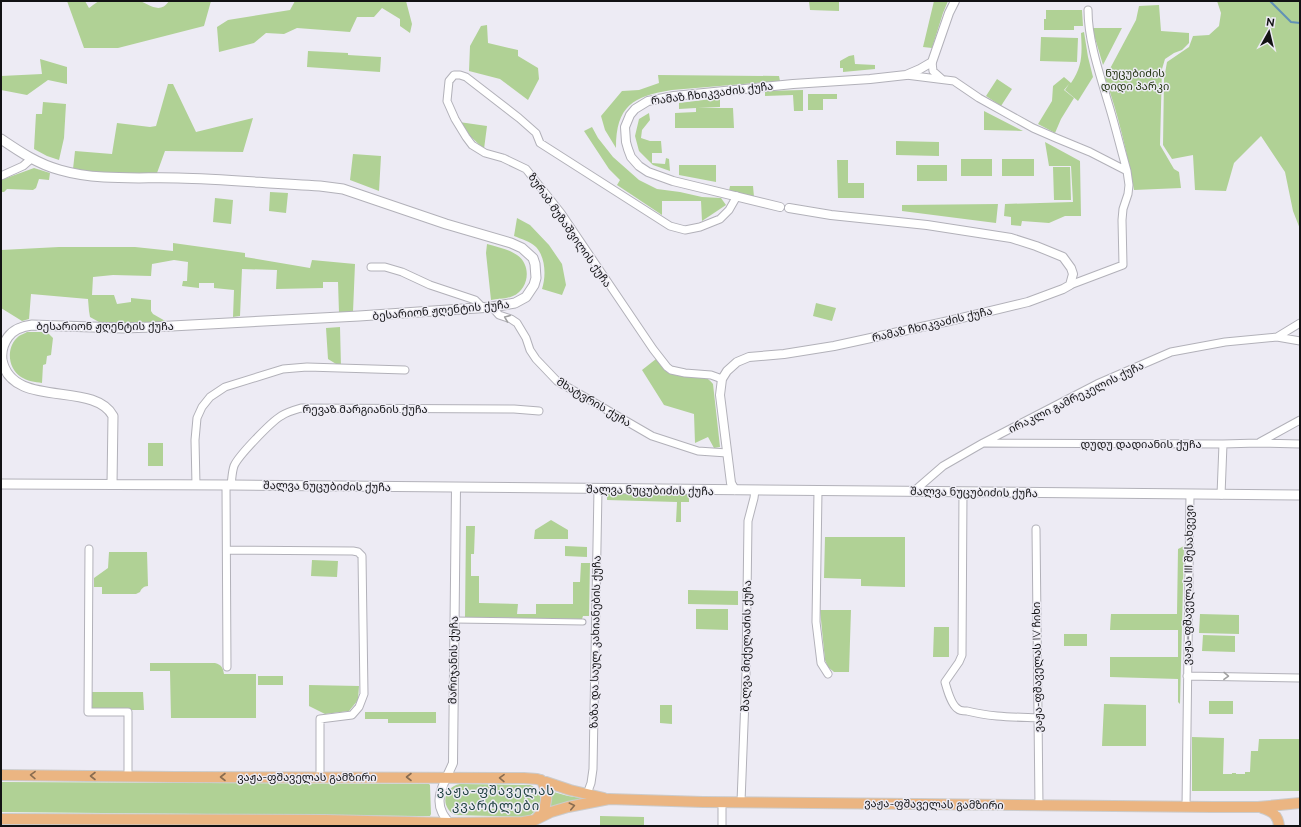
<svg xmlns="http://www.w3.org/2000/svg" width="1301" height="827" font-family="Raleway,'Noto Sans Georgian',sans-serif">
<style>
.green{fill:#b0d195}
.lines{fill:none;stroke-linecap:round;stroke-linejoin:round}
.stream{stroke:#6192b6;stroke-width:2}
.pedestrian-casing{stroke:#b2b1b9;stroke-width:7}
.minor-casing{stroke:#b2b1b9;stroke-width:9}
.tertiary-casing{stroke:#b2b1b9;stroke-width:10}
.secondary-casing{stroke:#b2b1b9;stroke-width:11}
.primary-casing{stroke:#cbcbcb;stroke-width:12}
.pedestrian{stroke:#fff;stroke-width:5}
.minor{stroke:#fff;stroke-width:7}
.tertiary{stroke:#fff;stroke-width:8}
.secondary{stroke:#fff;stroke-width:9}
.primary{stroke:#ebb582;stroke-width:10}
.oneway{stroke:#a0a0a1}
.oneway2{stroke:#896c50}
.labels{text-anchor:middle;stroke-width:3;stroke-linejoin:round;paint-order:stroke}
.park-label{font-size:11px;fill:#1e300c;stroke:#edebf4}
.street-label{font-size:11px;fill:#121214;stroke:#edebf4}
.quarter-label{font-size:13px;letter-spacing:1px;fill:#1c3e3d;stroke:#edebf4}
</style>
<rect width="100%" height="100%" fill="#edebf4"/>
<path class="green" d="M67 1H85L89 8C92 6 96 2 100 1 104 0 132 0 138 1 148 2 159 16 169 1H211L204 26 118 48H84Z
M295 1H406L412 24 410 33 400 26V19L382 8 374 17H357L350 32 297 28 284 34 266 33 254 43 219 52 217 27 228 20 290 10Z
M809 1H839V11L810 10Z
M934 1H948L943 13 932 48 923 47Z
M1217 1H1300V229L1293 211 1285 172 1261 136 1234 163 1226 191 1195 190 1193 155 1172 159 1163 145 1164 79 1167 62 1189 47 1193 36 1209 35 1219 26 1221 13Z
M1159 5 1161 31 1189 33V43L1182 50 1174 53 1165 59 1162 69 1160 145 1174 169 1179 172 1181 188 1134 190C1127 153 1118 113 1105 78L1136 20 1139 6Z
M1046 10H1082L1083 26H1074V30H1044V19H1046Z
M487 25 488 43 518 50V56L538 68 539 79 528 100 500 79 469 71 470 46 481 26Z
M1092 28H1122L1103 65Z
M1084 32 1088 57 1093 77 1078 101 1065 90 1069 84 1064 90 1074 98 1061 119 1055 133 1038 124 1052 101 1053 86 1064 77 1071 83C1083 66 1082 53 1081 33Z
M1041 37 1078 38 1077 62 1040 61Z
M308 51 348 53V55L381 57 380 72 307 67Z
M854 55 855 64 875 65V69L843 72V68H840V61L849 56Z
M40 59 67 67V84L48 80 27 95 1 90V76L42 74Z
M658 75 779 76 780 81 672 90C633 96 616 106 616 148L605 130 601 116 622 91 639 90 659 83Z
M997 79 1012 89 1001 106 986 96Z
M168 84H173L196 132 253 118 243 152 165 151 157 173 109 175 73 169 75 151 112 154 117 123 150 127 156 126Z
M803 90V111H794L793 95 765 96V91Z
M808 94H837V99H823V110H808Z
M720 98V107L698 108H733L734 128H675V113L696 112V108L679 109V103Z
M43 102 66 104 64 138 59 160 47 156 34 149 36 114H42Z
M984 111 1023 131 984 130Z
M649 113 650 120 642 130 641 138 650 141H661L662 153H652V163L665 164 666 158 669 159 670 171 653 165 639 151 635 136 639 119Z
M459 122 487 126 484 149 469 135Z
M592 127 598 138 613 157 639 180 657 189 680 192 702 197 721 198 726 205 702 221 701 201H662V215L617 185 620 180 609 169 584 131Z
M896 141 939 142V156L896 155Z
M1045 142 1080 161 1081 216H1065L1049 223 1022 221 1021 226 1011 225V217L1004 216 1005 204 1073 202 1071 166H1049Z
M353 154 381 156 379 191 350 180Z
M961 159H992V176H961Z
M1002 159H1034V176H1002Z
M837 160H848V183H864V198H838Z
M679 165H716V182L679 175Z
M917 165H947V181H917Z
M1053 167H1070L1071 200H1054Z
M34 168 50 173 49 180 39 179 36 188 33 190 7 189 4 192H1V180Z
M730 186H753L754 197 729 191Z
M270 192 288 193 286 213 269 211Z
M215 198 233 200 231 224 213 222Z
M998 204 996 223 902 211V205Z
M517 218 530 225 549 245 562 264 566 285 562 295 542 289C546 277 546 258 536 247 530 241 521 239 514 236Z
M173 243 245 253V257L310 268 312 260 355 264 353 312 339 313 338 282H323V288L276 289 277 270 242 269 240 316 233 317 234 290 214 288V283H199V288L182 286 183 281H187L188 262 174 260 152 264 151 276 113 275 93 277 92 295H114L117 304 131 302V298L151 300V311L153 314 167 322 123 323 99 322 90 317 89 311 88 299 31 294 29 319 22 321 1 308V250L59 247H135L173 251Z
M487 244C497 247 509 249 517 255 532 265 529 289 513 296 506 299 498 299 491 300L486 253Z
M816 303 836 308 832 321 813 316Z
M340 327 341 367 328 359 326 328Z
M27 332H47L53 338 51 355 47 356 46 364 43 365 42 383C35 382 27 381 21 377 7 368 6 346 19 336 21 335 25 333 27 332Z
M656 359C659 363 664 370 669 373 684 380 702 369 713 384L720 447 714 448 708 437 695 443 694 414 664 405 642 370Z
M148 443H163V466H148Z
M607 492 689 494V502H681V522H676L677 502 607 500Z
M551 520 568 530V539H534L535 530Z
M466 526H475L474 554H471V576H479V603L518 604 517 614H536V604H573V582H580L581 563H590L589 616H583L582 619 465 617Z
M825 537H905V587L861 586V579L824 578Z
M565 546 587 547V557L565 556Z
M1184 546 1180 704 1178 702V679L1110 677V657H1178V630H1110L1111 614H1177L1178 549Z
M109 552H147L148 586C144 586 141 589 140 592L136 594H102V587H94V578L108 568Z
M312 560 338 561 337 577 311 576Z
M688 590 738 591V605L688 604Z
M696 609H728V630L696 629Z
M820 610H851L849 672H834L828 667 825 660Z
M1200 614 1239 615V634L1199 633Z
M934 627H949V657H933Z
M1064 634H1087V646H1064Z
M1203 635 1235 636V652L1202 651Z
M150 663H215C222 665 223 668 224 674H256V718H171L170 671H150Z
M258 676H283V685H258Z
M309 685 359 686 358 700 349 711 325 714 309 706Z
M92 692H143L144 710H92Z
M1209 701H1233V714H1209Z
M1104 704 1146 705V746H1102Z
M660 705H672V724L660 723Z
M365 712H436V723H388V719H365Z
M1192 737 1224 738 1223 774H1232V773H1236V774H1245V772H1250L1251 751H1258L1259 739H1300V791H1192Z
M1 782 429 784 430 785 431 814 430 816H419L1 812Z
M460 784 530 785C547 790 541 814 525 817L455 815C440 807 443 787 460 784Z
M550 791 568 796 588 799 568 802 549 807Z
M600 816 644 817V826L600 825Z"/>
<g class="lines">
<path class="stream" d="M1270 1 1291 22 1300 23"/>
<g class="pedestrian-casing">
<path id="pedestrian" d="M454 620 583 622"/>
</g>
<g class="minor-casing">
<path id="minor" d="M1088 10C1088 42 1101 78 1110 109 1116 129 1121 150 1127 171
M932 62 933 71 942 79
M906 75 954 81 979 98 1033 128 1056 138 1090 152 1127 171 1129 185 1128 194 1123 209 1122 220 1123 265 1070 285
M1 176 23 166 31 159
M371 267H385L402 272 430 285 475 300 483 308
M492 307 499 315 511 319 517 323 526 338 530 350 536 359 557 381 652 436 698 451 727 453
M1277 337 1300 323
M722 379 711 375 685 373 671 370 667 367 653 349 561 213 526 169 503 158 485 153 472 145 466 137 455 119 447 101 449 81 454 75H460L466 77 519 118 536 133 540 143 670 226 685 230 700 227 720 219 729 210 737 196
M1260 442 1300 420
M984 443 1223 444 1258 443 1300 444
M196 485 195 440 197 418 202 407 210 397 225 387 283 369 307 367 405 370
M226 485 227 667
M231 485C232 478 232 472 234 466 238 456 271 422 281 416 287 412 294 410 301 408L514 409 539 411
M818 491 816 622 821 663 828 674
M913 492 943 466 983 443 1097 384 1171 352 1225 342 1277 337 1300 341
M963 492 962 655 959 662 945 682C947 689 951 705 958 709 960 711 965 711 967 711 990 717 1015 717 1038 718
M1221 495 1223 444
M1036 529 1039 806
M89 549 88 712H128V776
M227 550 353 551 358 552 362 556 364 694 359 707 352 715 320 719V777
M1187 676 1300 678
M587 794 591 783 593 769 598 489
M741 802 746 673 748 521 754 498 755 490
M1186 807 1190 494
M722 826V802"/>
</g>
<g class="tertiary-casing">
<path id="tertiary" d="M780 207 673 181 648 172 639 166 631 157 628 149 626 142 625 127 630 115 635 109 648 101 674 96 793 84 870 79 906 75 920 69 932 62 949 13 955 1
M735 490 731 483 720 395 722 379 727 371 737 362 749 357 784 354 834 346 949 321 1028 302 1063 289 1070 285 1073 274 1071 268 1063 257 1036 246 1011 238 927 225 831 215 789 208
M451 825C448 821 444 817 442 812 434 796 447 778 453 763L456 488"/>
</g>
<g class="secondary-casing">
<path id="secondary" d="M1 139C20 152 38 164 60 170 98 181 139 177 178 178 225 179 273 184 320 186L343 189 446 224 511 243 522 248 533 258 535 264 536 278 534 285 526 297 515 303 492 307 359 316 153 327 122 328 32 325C23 326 13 330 8 337 3 344 1 352 2 360 12 410 94 380 113 416L112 484
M1 484 231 485 1300 495"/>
</g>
<g class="primary-casing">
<path id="primary" d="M1 775 174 777 524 778 537 779 570 790 604 798
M1262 808C1272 811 1278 815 1279 826
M537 818C548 808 549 792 541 780
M1 819 325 820 450 823 523 822 535 820 551 812 568 807 609 799 703 802 1212 807H1258L1300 803"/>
</g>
<use href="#pedestrian" class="pedestrian"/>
<use href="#minor" class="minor"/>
<use href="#tertiary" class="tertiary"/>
<use href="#secondary" class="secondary"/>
<use href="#primary" class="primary"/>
</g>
<defs><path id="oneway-chevron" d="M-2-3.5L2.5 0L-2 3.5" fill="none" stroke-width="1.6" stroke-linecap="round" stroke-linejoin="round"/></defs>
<g class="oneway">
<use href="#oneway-chevron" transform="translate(507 318) rotate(-158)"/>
<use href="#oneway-chevron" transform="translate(1226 676) rotate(1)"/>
</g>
<g class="oneway2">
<use href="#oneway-chevron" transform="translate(33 775) rotate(-179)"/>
<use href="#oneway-chevron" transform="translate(93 776) rotate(-180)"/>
<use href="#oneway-chevron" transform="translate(223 777) rotate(-180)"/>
<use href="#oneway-chevron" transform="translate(409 777) rotate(-180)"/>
<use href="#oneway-chevron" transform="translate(502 778) rotate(-179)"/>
<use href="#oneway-chevron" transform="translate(572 806) rotate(-13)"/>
</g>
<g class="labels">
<g class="park-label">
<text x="1135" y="77">ნუცუბიძის<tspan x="1135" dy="13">დიდი პარკი</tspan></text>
</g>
<g class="street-label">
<text transform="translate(712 93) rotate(-7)" y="4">რამაზ ჩხიკვაძის ქუჩა</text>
<text transform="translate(570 230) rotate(55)" y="4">ზურაბ მუზაშვილის ქუჩა</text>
<text transform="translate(441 310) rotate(-5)" y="4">ბესარიონ ჟღენტის ქუჩა</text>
<text transform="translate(932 324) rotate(-13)" y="4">რამაზ ჩხიკვაძის ქუჩა</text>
<text x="105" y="330">ბესარიონ ჟღენტის ქუჩა</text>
<text transform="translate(1076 397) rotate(-26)" y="4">ირაკლი გამრეკელის ქუჩა</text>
<text transform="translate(594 402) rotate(31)" y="4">მხატვრის ქუჩა</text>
<text x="365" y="413">რევაზ მარგიანის ქუჩა</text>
<text x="1141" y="448">დუდუ დადიანის ქუჩა</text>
<text transform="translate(327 486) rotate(1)" y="4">შალვა ნუცუბიძის ქუჩა</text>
<text transform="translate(650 490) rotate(1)" y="4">შალვა ნუცუბიძის ქუჩა</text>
<text transform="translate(974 492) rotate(1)" y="4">შალვა ნუცუბიძის ქუჩა</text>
<text transform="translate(1188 585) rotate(-89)" y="4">ვაჟა-ფშაველას III შესახვევი</text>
<text transform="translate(595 642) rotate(-89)" y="4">ზაზა და საულ კახიანების ქუჩა</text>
<text transform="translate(746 646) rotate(-89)" y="4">შალვა მიქელაძის ქუჩა</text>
<text transform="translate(453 660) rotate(-89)" y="4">მარიჯანის ქუჩა</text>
<text transform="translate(1037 667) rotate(-91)" y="4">ვაჟა-ფშაველას IV ჩიხი</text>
<text x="307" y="781">ვაჟა-ფშაველას გამზირი</text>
<text transform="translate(934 804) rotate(1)" y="4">ვაჟა-ფშაველას გამზირი</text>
</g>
<g class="quarter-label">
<text x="496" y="795">ვაჟა-ფშაველას<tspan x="496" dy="15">კვარტლები</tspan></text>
</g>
</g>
<rect width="1301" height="827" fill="none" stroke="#121214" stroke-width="4"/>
<g transform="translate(1269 32) rotate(8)" stroke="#edebf4" stroke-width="3" paint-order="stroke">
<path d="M0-3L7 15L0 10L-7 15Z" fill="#121214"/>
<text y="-6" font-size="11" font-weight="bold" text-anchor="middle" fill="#121214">N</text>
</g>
</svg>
